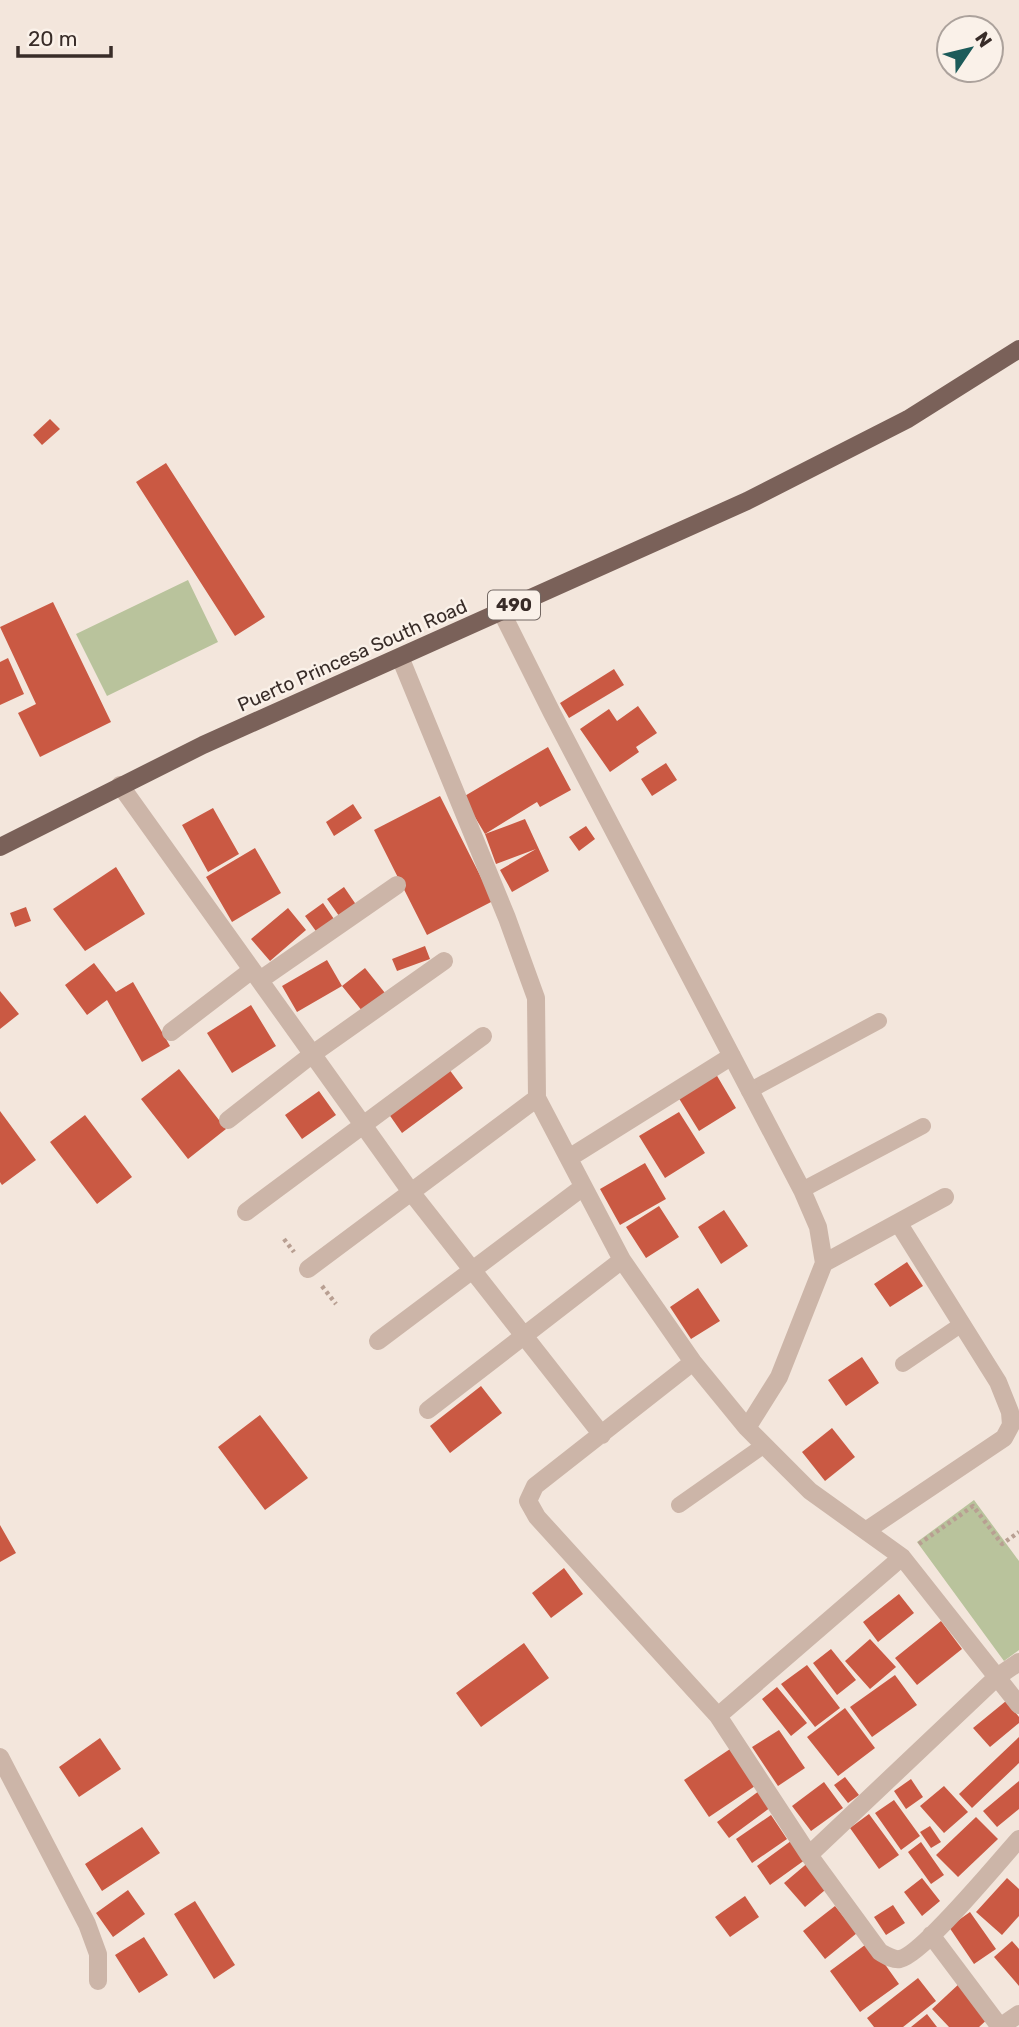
<svg xmlns="http://www.w3.org/2000/svg" width="1019" height="2027" font-family="Rubik,sans-serif">
<style>
.garden{fill:#b9c39c}
.building{fill:#ca5943}
.lines{fill:none;stroke-linecap:round;stroke-linejoin:round}
.path{stroke:#b89f92;stroke-width:4.5;stroke-dasharray:3.5 3.5;stroke-linecap:butt}
.service{stroke:#ccb5a8;stroke-width:16}
.minor{stroke:#ccb5a8;stroke-width:18}
.primary{stroke:#7a6159;stroke-width:18}
.labels{text-anchor:middle;stroke-width:5;stroke-linejoin:round;paint-order:stroke}
.shield{fill:#faf1e9;stroke:#726762;stroke-width:2}
.shield-label{font-size:18px;font-weight:bold;fill:#382c28}
.street-label{font-size:19px;fill:#382c28;stroke:#faf1e9}
</style>
<rect width="100%" height="100%" fill="#f3e6dc"/>
<path class="garden" d="M188 580 218 642 107 696 76 634Z
M974 1500 1019 1561V1650L1004 1661 917 1542Z"/>
<path class="building" d="M50 419 60 429 42 445 33 435Z
M166 463 265 617 235 636 136 482Z
M53 602 111 722 40 757 18 713 36 704 0 627Z
M8 658 24 694 0 705V662Z
M614 669 624 685 569 718 560 703Z
M638 706 657 733 636 747 639 752 610 772 580 729 609 709 617 721Z
M548 747 571 790 540 807 537 802 485 834 525 819 549 871 512 892 500 870 536 849 496 864 485 834 463 797Z
M666 763 677 780 652 796 641 779Z
M440 796 493 901 427 935 374 830Z
M353 804 362 818 334 836 326 822Z
M213 808 239 854 208 872 182 825Z
M586 826 595 839 579 851 569 837Z
M255 848 281 893 232 922 206 877Z
M116 867 145 914 85 951 53 909Z
M344 887 359 909 342 920 327 899Z
M323 903 336 922 318 934 305 916Z
M26 907 31 921 15 927 10 913Z
M288 908 306 930 270 961 251 939Z
M425 946 430 959 397 971 392 959Z
M327 960 342 986 297 1012 282 986Z
M94 963 116 992 133 982 170 1046 142 1062 107 1000 87 1015 65 985Z
M365 968 385 993 363 1012 342 986Z
M0 991 19 1014 0 1029Z
M251 1005 276 1046 232 1073 207 1033Z
M446 1065 463 1088 402 1133 386 1110Z
M179 1069 226 1129 188 1159 141 1099Z
M713 1069 736 1108 699 1131 675 1092Z
M319 1091 336 1115 302 1139 285 1115Z
M0 1111 36 1160 2 1185 0 1182Z
M679 1112 705 1153 665 1178 639 1136Z
M85 1115 132 1177 97 1204 50 1142Z
M645 1163 666 1199 620 1225 600 1189Z
M659 1206 679 1237 646 1258 626 1227Z
M724 1210 748 1246 721 1264 698 1227Z
M907 1262 923 1286 890 1307 874 1284Z
M698 1288 720 1321 691 1339 670 1307Z
M862 1357 879 1383 846 1406 828 1380Z
M481 1386 502 1413 450 1453 430 1426Z
M260 1415 308 1478 265 1510 218 1447Z
M832 1428 855 1457 825 1481 802 1452Z
M0 1525 16 1553 0 1562Z
M564 1568 583 1594 551 1618 532 1593Z
M899 1594 914 1613 878 1642 863 1622Z
M941 1621 962 1649 917 1685 895 1658Z
M870 1639 896 1667 870 1689 845 1661Z
M524 1643 549 1678 481 1727 456 1693Z
M831 1649 856 1680 837 1695 813 1663Z
M807 1665 840 1708 815 1727 781 1684Z
M895 1675 917 1705 872 1737 850 1707Z
M777 1687 807 1723 791 1736 762 1699Z
M1006 1701 1019 1717V1723L990 1747 973 1728Z
M845 1708 875 1748 838 1776 807 1737Z
M779 1730 805 1768 778 1786 752 1747Z
M1019 1737V1763L972 1808 959 1794Z
M100 1738 121 1769 79 1797 59 1767Z
M733 1747 758 1784 709 1817 684 1780Z
M845 1777 859 1795 848 1803 834 1785Z
M911 1779 923 1797 906 1809 894 1791Z
M1019 1781V1809L997 1827 983 1811Z
M824 1782 843 1808 811 1831 792 1806Z
M944 1786 968 1812 944 1833 920 1806Z
M759 1791 771 1807 729 1838 717 1822Z
M894 1800 920 1836 901 1850 875 1813Z
M869 1814 899 1855 879 1869 850 1828Z
M771 1815 787 1839 752 1863 736 1839Z
M976 1817 998 1839 958 1877 936 1855Z
M930 1826 941 1842 931 1848 920 1832Z
M142 1827 160 1853 102 1891 85 1864Z
M795 1838 809 1857 770 1885 757 1866Z
M921 1842 944 1875 931 1884 908 1852Z
M810 1861 831 1885 805 1907 784 1883Z
M922 1878 940 1901 922 1916 904 1892Z
M1007 1878 1019 1889V1916L1002 1935 976 1912Z
M128 1890 145 1914 113 1937 96 1913Z
M745 1896 759 1917 730 1937 715 1917Z
M195 1901 235 1965 214 1979 174 1914Z
M893 1905 905 1923 886 1935 874 1917Z
M835 1906 857 1933 825 1959 803 1931Z
M970 1912 996 1949 974 1964 949 1927Z
M144 1937 168 1975 139 1993 115 1955Z
M1012 1941 1019 1949V1986L994 1957Z
M869 1942 899 1984 860 2012 830 1971Z
M918 1978 936 2001 903 2027H874L867 2018Z
M960 1983 991 2016 979 2027H949L932 2009Z
M927 2014 937 2027H911Z"/>
<g class="lines">
<path class="path" d="M284 1239 294 1252
M322 1286 336 1304
M919 1544 973 1506 1002 1544 1019 1532"/>
<path class="service" d="M749 1091 879 1021
M802 1190 923 1126
M903 1364 962 1324
M679 1505 763 1446"/>
<path class="minor" d="M501 611 552 713 802 1190 818 1227 824 1263 779 1377 747 1428
M400 657 507 918 536 998 537 1098 622 1260 693 1362 747 1428 810 1491 902 1557 1019 1705
M120 785 411 1192 602 1435
M260 980 397 885
M171 1032 252 970
M228 1120 314 1053 444 961
M569 1158 732 1056
M246 1212 483 1036
M824 1263 945 1197
M308 1269 537 1098
M378 1341 583 1187
M693 1362 535 1486 528 1501 537 1517 718 1716 809 1855 880 1952C887 1956 893 1960 900 1959 923 1954 999 1861 1019 1839
M428 1410 622 1260
M867 1530 1004 1438 1011 1425 1010 1412 998 1382 899 1224
M718 1716 902 1557
M0 1757 87 1924 98 1954V1981
M809 1855 997 1677 1019 1662
M931 1935 1000 2027
M1000 2027 1019 2014"/>
<path class="primary" d="M0 847 203 745 747 501 908 419 1019 349"/>
</g>
<g class="labels">
<rect class="shield" x="488" y="590.5" width="52" height="29" rx="5"/>
<g class="shield-label">
<text x="514" y="611">490</text>
</g>
<g class="street-label">
<text transform="translate(352 655) rotate(-24)" y="7">Puerto Princesa South Road</text>
</g>
</g>
<g transform="translate(970 49) rotate(55)"><circle r="33" fill="#faf1e9" stroke="#aca29c" stroke-width="2"/>
<path d="M0-5L12 26L0 18L-12 26Z" fill="#1c5b5a"/>
<text y="-10" font-size="19" font-weight="bold" text-anchor="middle" fill="#382c28">N</text>
</g>
<path d="M18 46v10h93v-10" fill="none" stroke="#382c28" stroke-width="3.5"/>
<text x="28" y="46" font-size="21" fill="#382c28" stroke="#faf1e9" stroke-width="5" paint-order="stroke">20 m</text>
</svg>
